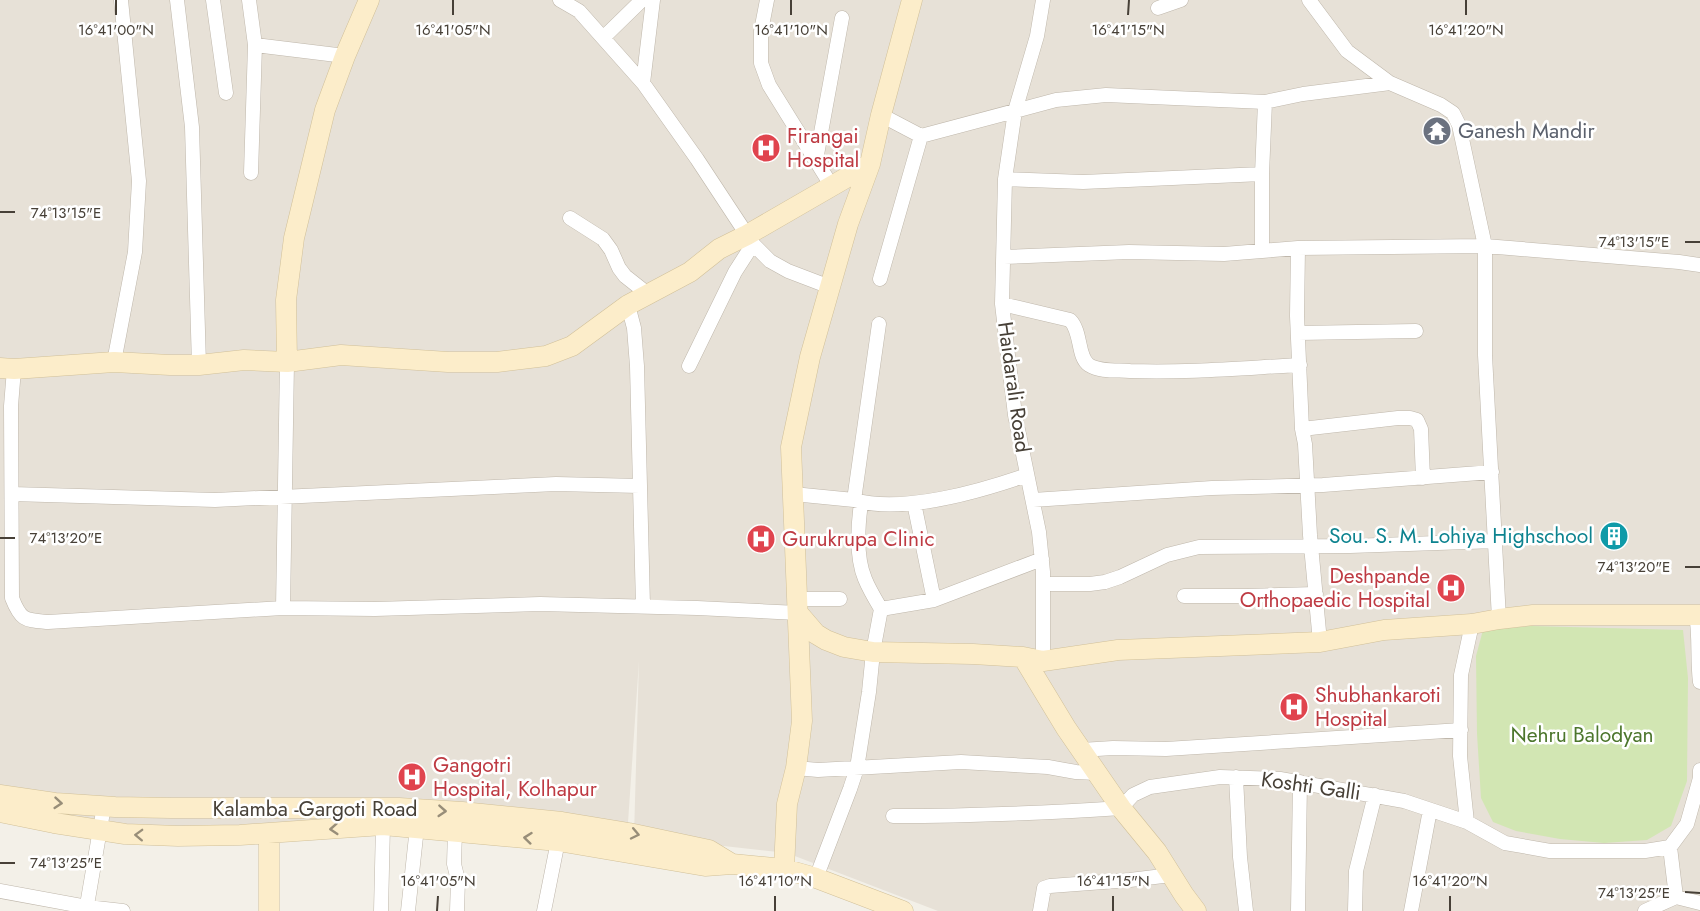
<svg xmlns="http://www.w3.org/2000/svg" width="1700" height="911" font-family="Jost,sans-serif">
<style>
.residential{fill:#e7e1d7}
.green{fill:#d2e6b3}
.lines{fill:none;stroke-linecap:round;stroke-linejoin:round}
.street-casing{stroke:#bfb7ab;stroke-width:15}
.secondary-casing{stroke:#d1c099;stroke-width:21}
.street{stroke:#fff;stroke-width:14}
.secondary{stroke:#fcedca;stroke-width:20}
.oneway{stroke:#988e79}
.ticks{fill:none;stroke:#474037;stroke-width:2}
.labels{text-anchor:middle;stroke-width:5;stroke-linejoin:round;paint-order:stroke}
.worship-label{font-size:21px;fill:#5b616d;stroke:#fff;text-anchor:start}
.health-label{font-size:21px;fill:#be3a42;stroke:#fff;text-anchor:start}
.street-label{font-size:21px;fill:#474037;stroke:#fff}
.culture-label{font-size:21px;fill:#0d838f;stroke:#fff;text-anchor:end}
.park-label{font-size:21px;fill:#4c762c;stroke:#fff}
.ticks-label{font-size:15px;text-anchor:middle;fill:#474037;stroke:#fff;stroke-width:5;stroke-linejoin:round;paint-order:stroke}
</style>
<rect width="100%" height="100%" fill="#f3f0e8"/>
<path class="residential" d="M0 0H1700V911H938L787 853 634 836 639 661 626 852 492 835 100 831 0 812Z"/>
<path class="green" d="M1531 626 1683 630 1688 678 1687 781 1671 826 1647 840 1604 843 1560 839 1516 831 1493 822 1481 798 1477 734 1476 656 1483 630Z"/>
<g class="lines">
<g class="street-casing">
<path id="street" d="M177 0 192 127 199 365
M213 0 226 93
M249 0 255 45 345 56
M560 0 579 11 643 83 697 159 753 244 770 261 788 271 830 287
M767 0 761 31V63L769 85 831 185
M1043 0 1037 36 1015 111 1005 179 1002 304 1015 415 1039 532 1043 572V661
M1309 0 1347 51 1390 83 1441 105 1453 113 1459 125 1485 246V355L1499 619
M1158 8 1181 0
M603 38 642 0
M643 83 653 0
M881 115 921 136 1056 100 1106 95 1265 102 1303 94 1390 83
M816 160 842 18
M251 173 255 45
M1005 179 1083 182 1262 174
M570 218 603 239 611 250 619 268 625 276 649 295
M1298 248 1297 316 1302 429 1305 444 1310 535 1320 642
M1262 251V174L1265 102
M1004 257 1129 252 1224 254 1298 248 1485 246 1679 262 1700 265
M880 279 921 136
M1002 304 1070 320C1082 332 1077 357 1089 365 1100 372 1117 370 1130 371 1186 373 1243 368 1300 365
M628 305 634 328 637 366 643 606
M1298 333 1416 331
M114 362 135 252 139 181 121 0
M287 362 283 608 375 609 540 604 697 608 798 613
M689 366 735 272 753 244
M14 369 11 406 12 598C21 621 25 620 48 622L283 608
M1302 429 1398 418H1410L1417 420 1421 429 1423 478
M12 494 215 500 556 484 640 486
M793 494 854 500C902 514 981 491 1027 475
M854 500 879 324
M1033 500 1212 488 1323 485 1492 472
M861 503C858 525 856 558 865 579 869 589 875 599 881 609
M914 503 934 600
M1043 584H1090L1105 582 1120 577 1167 555 1199 547 1350 546 1496 541
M1184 596H1247L1316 594
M798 599H840
M1696 614C1700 637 1697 659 1700 682
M1081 750 1113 748 1166 749 1461 730
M796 768 818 770 961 762 1048 767 1076 772 1097 773
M1236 777 1240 857 1246 911
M893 816C969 816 1045 813 1121 808L1133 795 1150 787 1220 777 1280 779 1404 801 1467 822 1505 843 1550 851H1645L1670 847
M1467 822 1460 756 1461 675 1472 624
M455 831 454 864 458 880 457 911
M816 878 850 789 857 768 869 692 873 652 881 609 934 600 1042 559
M0 891 87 907 123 911
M1676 897 1670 847 1687 824 1700 778V770
M86 911 104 806
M381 911 383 825
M408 911 417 827
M544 911 558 841
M1040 911 1044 888 1050 886 1130 880 1171 875
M1298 911 1300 782
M1355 911 1356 871 1375 795
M1411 911 1430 810
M1645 911 1676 897 1700 903"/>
</g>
<g class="secondary-casing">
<path id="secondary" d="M287 362 286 300 294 238 325 110 345 56 369 0
M0 368 14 369 114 362 170 365H199L244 360 287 362 341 355 448 362H497L546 356 572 346 628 305 690 272 719 249 747 235 870 164
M798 613 816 634 826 640 844 647 873 652 973 654 1023 657 1043 661 1118 650 1320 642 1384 630 1472 624 1499 619 1533 615H1700
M1023 657 1066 728 1121 808 1157 852 1184 895 1196 911
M0 795 55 803 115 807 171 808H399L462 812 562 822 629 833 709 850 732 864
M0 812 54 823 125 834 178 836 240 835 383 825 558 841 705 866 732 864 784 869 816 878 903 911
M784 869 787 804 796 768 802 721 791 447 810 357 848 224 870 164 881 115 912 0
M269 911V834"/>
</g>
<use href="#street" class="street"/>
<use href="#secondary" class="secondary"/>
</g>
<defs><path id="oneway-chevron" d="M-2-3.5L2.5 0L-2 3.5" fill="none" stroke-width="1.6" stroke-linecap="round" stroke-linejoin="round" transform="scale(1.5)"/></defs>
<g class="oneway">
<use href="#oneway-chevron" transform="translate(58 803) rotate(5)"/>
<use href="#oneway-chevron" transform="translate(442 811) rotate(4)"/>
<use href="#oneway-chevron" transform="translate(334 829) rotate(176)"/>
<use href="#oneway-chevron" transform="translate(635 834) rotate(12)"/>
<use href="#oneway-chevron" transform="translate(139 835) rotate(-178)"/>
<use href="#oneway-chevron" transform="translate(528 838) rotate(-174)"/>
</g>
<path class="ticks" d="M116 15V0M453 15V0M791 15V0M1128 15 1129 0M1466 15V0M0 212H15M1685 242H1700M0 538H15M1685 567H1700M0 863H15M1685 892 1700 893M437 911 438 896M775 911V896M1113 911V896M1450 911V896"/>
<defs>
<g id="temple-disc" transform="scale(1.5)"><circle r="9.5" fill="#6b7280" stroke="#fff"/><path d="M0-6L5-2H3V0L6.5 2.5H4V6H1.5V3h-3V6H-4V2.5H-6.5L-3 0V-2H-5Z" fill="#fff"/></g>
<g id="hospital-disc" transform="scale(1.5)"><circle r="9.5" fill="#e0444e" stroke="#fff"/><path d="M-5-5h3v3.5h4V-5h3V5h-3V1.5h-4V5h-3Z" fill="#fff"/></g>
<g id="building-disc" transform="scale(1.5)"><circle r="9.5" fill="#0f9aa8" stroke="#fff"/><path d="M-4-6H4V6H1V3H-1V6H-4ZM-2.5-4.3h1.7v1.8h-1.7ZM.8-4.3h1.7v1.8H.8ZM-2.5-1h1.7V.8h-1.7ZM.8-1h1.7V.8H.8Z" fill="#fff"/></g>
</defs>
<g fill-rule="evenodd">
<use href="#temple-disc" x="1437" y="131"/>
<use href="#hospital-disc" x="766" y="148"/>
<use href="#building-disc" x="1614" y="536"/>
<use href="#hospital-disc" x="761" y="539"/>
<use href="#hospital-disc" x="1451" y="588"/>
<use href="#hospital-disc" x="1294" y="707"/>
<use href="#hospital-disc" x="412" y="777"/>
</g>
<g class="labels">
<g class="worship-label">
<text x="1458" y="138">Ganesh Mandir</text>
</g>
<g class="health-label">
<text x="787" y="143">Firangai<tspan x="787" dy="24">Hospital</tspan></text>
<text x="782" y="546">Gurukrupa Clinic</text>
<text x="1430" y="583" text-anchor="end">Deshpande<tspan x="1430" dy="24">Orthopaedic Hospital</tspan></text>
<text x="1315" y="702">Shubhankaroti<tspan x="1315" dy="24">Hospital</tspan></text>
<text x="433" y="772">Gangotri<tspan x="433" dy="24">Hospital, Kolhapur</tspan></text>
</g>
<g class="street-label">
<text transform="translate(1014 387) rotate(82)" y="7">Haidarali Road</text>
<text transform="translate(1311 786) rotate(8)" y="7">Koshti Galli</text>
<text x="315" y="816">Kalamba -Gargoti Road</text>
</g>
<g class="culture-label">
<text x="1593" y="543">Sou. S. M. Lohiya Highschool</text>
</g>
<g class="park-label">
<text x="1582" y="742">Nehru Balodyan</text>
</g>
</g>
<g class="ticks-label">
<text x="116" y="35">16°41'00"N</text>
<text x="453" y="35">16°41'05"N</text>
<text x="791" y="35">16°41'10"N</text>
<text x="1128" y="35">16°41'15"N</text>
<text x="1466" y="35">16°41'20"N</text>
<text x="66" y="218">74°13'15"E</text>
<text x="1634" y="247">74°13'15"E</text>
<text x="66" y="543">74°13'20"E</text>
<text x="1634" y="572">74°13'20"E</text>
<text x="66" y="868">74°13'25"E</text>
<text x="438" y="886">16°41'05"N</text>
<text x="775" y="886">16°41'10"N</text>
<text x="1113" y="886">16°41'15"N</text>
<text x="1450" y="886">16°41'20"N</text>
<text x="1634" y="898">74°13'25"E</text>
</g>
</svg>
